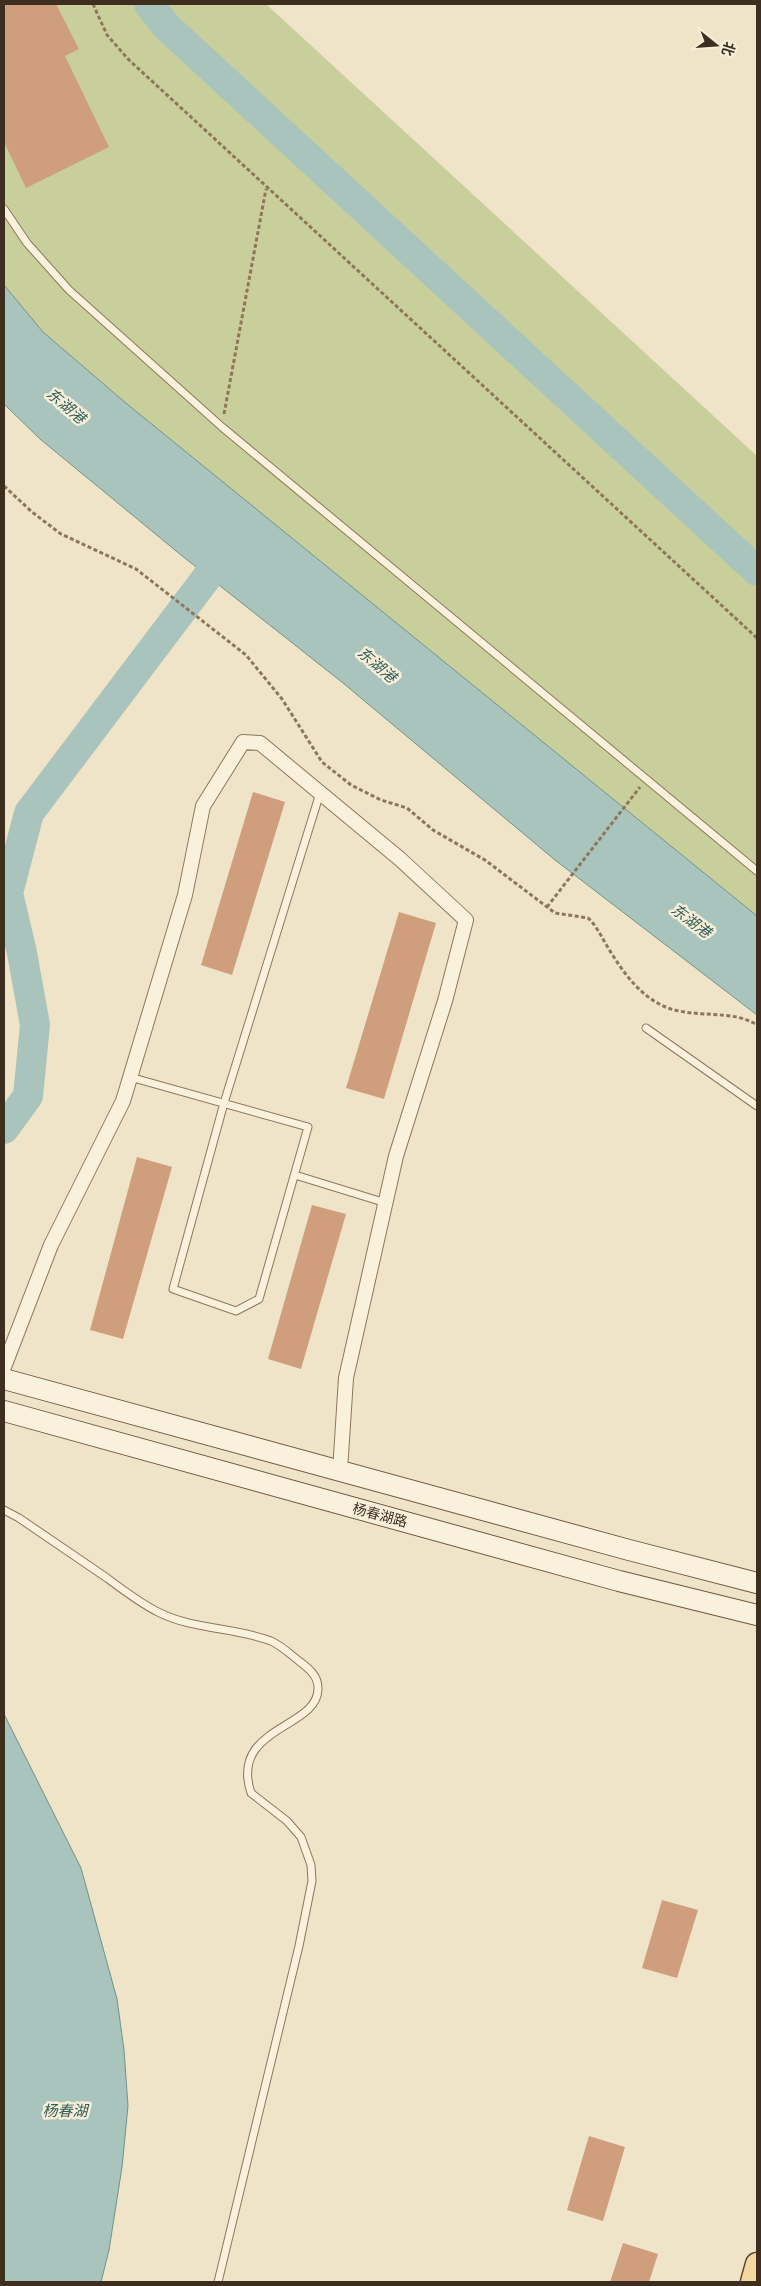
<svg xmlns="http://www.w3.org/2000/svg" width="761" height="2286" font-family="'Libre Baskerville','Noto Sans SC',serif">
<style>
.green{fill:#c9cf9b}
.water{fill:#a9c4bc;stroke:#6f938a}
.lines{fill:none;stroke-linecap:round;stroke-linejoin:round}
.river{stroke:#a9c4bc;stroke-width:30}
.building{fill:#cf9f7d}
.lane-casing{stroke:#8d765c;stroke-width:9}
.street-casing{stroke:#8d765c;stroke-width:16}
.secondary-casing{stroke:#6f573f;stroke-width:22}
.primary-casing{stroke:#5b4430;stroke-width:25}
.path{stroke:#8d765c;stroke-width:3;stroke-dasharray:4 2.5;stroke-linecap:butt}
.lane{stroke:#faf1dc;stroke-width:7}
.street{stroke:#faf1dc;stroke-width:14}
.secondary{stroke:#faf1dc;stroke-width:20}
.primary{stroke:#f3d9a0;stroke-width:22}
.labels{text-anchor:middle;stroke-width:5;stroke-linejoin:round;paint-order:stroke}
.street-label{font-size:14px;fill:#3d2e20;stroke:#f7eed8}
.water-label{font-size:15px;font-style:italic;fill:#2f5d5a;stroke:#f7eed8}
</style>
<rect width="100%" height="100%" fill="#f0e4c8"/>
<path class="green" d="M4 4H266L757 456V916L127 404 43 332 4 285Z"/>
<path class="water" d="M4 285 43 332 127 404 757 916V1015L555 860 343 683 181 555 40 439 4 404Z
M4 1714 81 1868 117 1999 124 2050 128 2106 122 2167 109 2250 101 2282H4Z"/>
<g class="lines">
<path class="river" d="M149 4 166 26 757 571
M4 1129 28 1096 35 1025 22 953 8 893 29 813 232 544"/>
</g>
<path class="building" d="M4 4H56L79 49 65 56 109 147 26 188 4 142Z
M253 792 285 802 232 975 201 965Z
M399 912 436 923 384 1099 346 1088Z
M137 1157 172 1167 123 1339 90 1330Z
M312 1205 346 1214 301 1369 268 1359Z
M662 1900 698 1910 677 1978 642 1968Z
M589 2136 625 2147 603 2221 567 2210Z
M623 2243 658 2254 649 2282H610Z"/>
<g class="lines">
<g class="lane-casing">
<path id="lane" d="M4 209 27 243 69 290 222 427 757 871
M646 1028 757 1106
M130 1077 308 1127 259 1299 236 1311 173 1289 224 1103 320 793
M295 1175 386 1203
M4 1510 19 1518C48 1538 78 1558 107 1578 123 1590 140 1603 158 1612 193 1630 235 1627 271 1641 282 1646 290 1654 299 1661 308 1668 318 1675 318 1688 319 1729 229 1726 251 1793L287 1821 301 1837 311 1865 312 1881 299 1946 218 2282"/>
</g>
<g class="street-casing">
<path id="street" d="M4 1367 51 1245 123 1101 185 895 203 806 243 742 260 743 400 859 466 920 445 1001 396 1156 346 1378 340 1471"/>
</g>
<g class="secondary-casing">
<path id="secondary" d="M4 1379 629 1550 757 1583
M4 1411 619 1581 757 1615"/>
</g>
<g class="primary-casing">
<path id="primary" d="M752 2282 757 2264"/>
</g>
<path class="path" d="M93 4 107 35 129 60 757 638
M224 414 266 189
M4 486 32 512 61 534 136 569 246 655 282 699 322 762 351 785 381 800 407 808 433 830 485 860 555 913 588 918C596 925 601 936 607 946 621 969 636 992 661 1005 691 1020 731 1008 757 1025
M547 907 640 787"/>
<use href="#lane" class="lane"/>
<use href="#street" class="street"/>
<use href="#secondary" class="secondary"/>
<use href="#primary" class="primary"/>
</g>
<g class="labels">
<g class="street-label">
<text transform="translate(380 1515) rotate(15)" y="5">杨春湖路</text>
</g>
<g class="water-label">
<text transform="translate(66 406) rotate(40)" y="5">东湖港</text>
<text transform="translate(377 665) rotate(40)" y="5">东湖港</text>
<text transform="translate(691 921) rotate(37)" y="5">东湖港</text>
<text x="65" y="2116">杨春湖</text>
</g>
</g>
<rect width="761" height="2286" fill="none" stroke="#3d2e20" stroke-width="10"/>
<g transform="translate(716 45) rotate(107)" stroke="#f7eed8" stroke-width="4" paint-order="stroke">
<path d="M0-4L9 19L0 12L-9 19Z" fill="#3d2e20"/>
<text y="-8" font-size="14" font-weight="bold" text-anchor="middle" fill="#3d2e20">北</text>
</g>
</svg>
